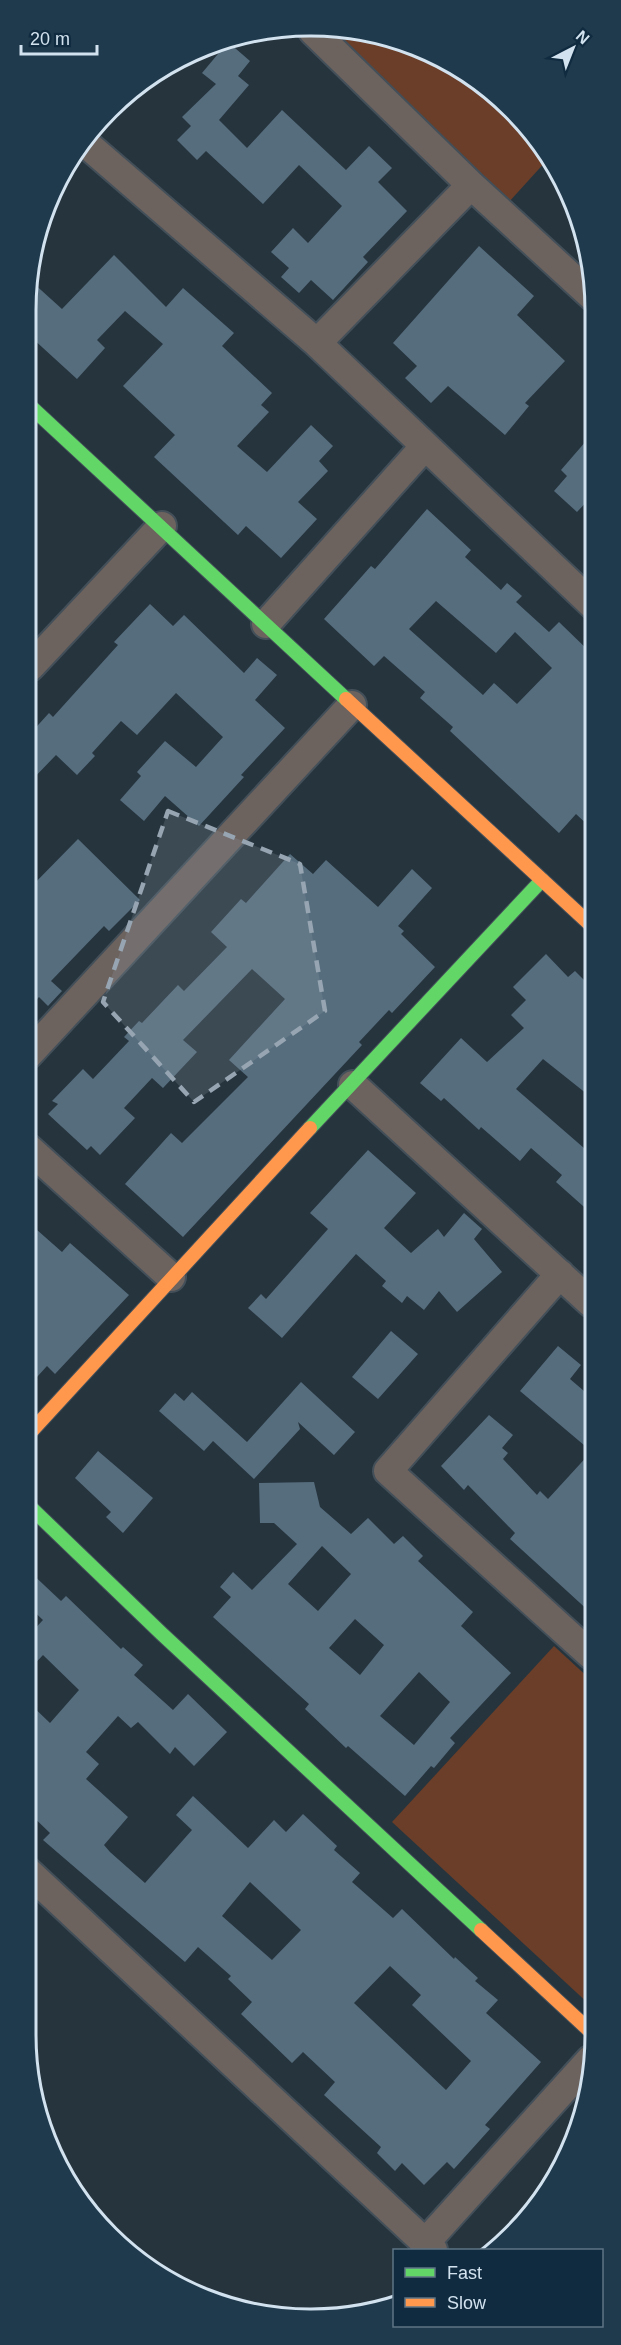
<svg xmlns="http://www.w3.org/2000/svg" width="621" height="2345" font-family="Arial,sans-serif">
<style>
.green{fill:#6a3e29}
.building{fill:#566d7e;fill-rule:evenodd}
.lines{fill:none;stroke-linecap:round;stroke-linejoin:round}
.street-casing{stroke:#434f59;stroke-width:32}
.fast-casing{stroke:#434f59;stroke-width:16}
.slow-casing{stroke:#434f59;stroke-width:16}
.street{stroke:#6c625e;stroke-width:28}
.fast{stroke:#63d668;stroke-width:14}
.slow{stroke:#ff974d;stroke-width:14}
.rail-casing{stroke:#686b6d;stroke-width:7}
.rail{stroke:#102b3f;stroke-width:4.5;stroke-dasharray:14;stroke-linecap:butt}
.marked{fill:#96a5b1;fill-opacity:0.2;stroke:#96a5b1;stroke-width:4.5;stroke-dasharray:12 8;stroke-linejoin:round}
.rim{fill:none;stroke:#d2e2ef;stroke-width:3}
</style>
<rect width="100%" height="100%" fill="#26343e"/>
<path class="green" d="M328 31H366L453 64 512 109 548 159 507 204Z
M554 1646 591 1680 590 2005 392 1822Z"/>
<path class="building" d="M228 42 250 61 238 76 249 85 219 120 247 148 282 110 346 170 369 146 392 168 378 182 407 211 363 257 368 262 333 300 311 280 299 293 281 277 289 268 271 252 293 228 308 243 342 206 299 165 263 204 206 151 197 160 177 140 191 126 182 117 216 84 202 73Z
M479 246 534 296 517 315 565 361 525 403 529 406 505 435 448 386 431 403 405 378 417 366 393 343Z
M114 255 166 307 183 288 234 333 222 346 272 393 261 405 269 412 237 446 267 472 311 425 333 446 319 461 328 471 298 502 317 519 281 558 246 526 238 535 154 457 175 435 123 386 163 344 125 311 97 340 105 348 77 379 31 337V281L62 309Z
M593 433V495L577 512 554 491 567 476 561 470Z
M427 509 471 550 465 557 501 590 507 583 522 596 516 602 549 632 559 622 592 654V829L576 814 559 833 450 731 453 727 420 698 425 692 384 656 374 666 324 619 371 566 375 569ZM436 601 496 653 515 632 552 668 517 704 494 683 483 695 409 629Z
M150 604 173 626 184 615 244 673 257 658 277 675 255 700 285 728 241 775 244 777 199 826 165 796 144 821 120 800 141 776 137 772 165 741 196 767 223 737 176 693 137 735 121 721 92 753 95 756 77 775 56 755 29 783V735L49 713 53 717 118 645 114 642Z
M78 839 140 900 109 931 104 926 51 981 62 991 48 1006 39 997 29 1008V889Z
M290 854 313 874 326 860 378 907 412 869 432 888 398 926 404 931 401 934 435 967 392 1013 389 1010 359 1042 362 1045 183 1237 125 1184 171 1133 182 1143 248 1077 229 1060 285 999 252 969 183 1040 197 1052 163 1088 152 1078 124 1108 135 1118 100 1155 91 1146 87 1150 48 1114 58 1104 52 1101 83 1069 93 1079 129 1041 124 1037 139 1021 142 1023 178 985 184 991 227 947 211 932 241 899 246 903Z
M546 954 568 977 575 971 592 988V1098L543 1059 516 1089 592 1155V1214L556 1182 562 1175 531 1148 520 1161 481 1127 479 1130 444 1098 441 1101 420 1083 461 1038 487 1062 524 1028 511 1015 526 1000 513 987Z
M368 1150 416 1193 384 1228 411 1253 438 1229 444 1237 464 1213 482 1229 474 1239 502 1272 457 1312 439 1291 424 1310 407 1296 402 1303 382 1286 386 1281 356 1254 282 1338 248 1308 261 1294 266 1299 328 1229 310 1213Z
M28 1222 62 1252 70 1243 129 1295 55 1374 47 1366 27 1388Z
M391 1331 418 1354 378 1399 352 1377Z
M558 1346 581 1365 570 1379 591 1397V1451L520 1391Z
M301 1382 355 1432 334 1455 298 1422 300 1429 254 1479 213 1441 204 1451 159 1411 175 1393 184 1401 192 1392 247 1442Z
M489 1415 513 1435 502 1448 508 1453 503 1459 537 1495 540 1491 548 1499 591 1452V1613L510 1539 515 1533 468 1485 464 1490 441 1466Z
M98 1451 153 1498 123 1533 106 1517 111 1512 75 1478Z
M314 1482 320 1507 351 1534 368 1518 394 1544 403 1536 423 1556 418 1561 473 1612 461 1626 511 1673 450 1738 455 1743 434 1768 431 1766 405 1796 348 1746 346 1748 305 1709 309 1704 213 1617 231 1597 220 1587 233 1572 252 1590 297 1544 274 1523H260L259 1483ZM322 1546 351 1574 318 1611 288 1584ZM355 1619 384 1645 360 1675 329 1648ZM419 1672 450 1702 414 1745 380 1716Z
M27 1569 61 1601 66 1596 121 1649 123 1647 143 1665 134 1675 173 1710 188 1694 227 1732 194 1766 175 1747 170 1754 138 1722 131 1728 118 1716 86 1752 99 1764 86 1779 128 1817 104 1845 110 1852 145 1883 192 1830 176 1815 193 1796 248 1848 274 1820 286 1832 303 1814 337 1846 334 1850 360 1873 352 1882 393 1918 402 1909 454 1959 455 1957 478 1978 475 1981 498 2000 486 2013 541 2062 485 2125 490 2129 454 2169 447 2162 424 2185 402 2163 395 2171 377 2153 381 2147 324 2095 335 2082 303 2052 292 2063 241 2014 252 2002 228 1979 231 1976 198 1947 185 1962 43 1840 50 1833 26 1810 27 1701 50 1723 79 1690 43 1655 27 1672V1637L43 1620 27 1605ZM250 1882 301 1930 272 1960 222 1916ZM390 1966 421 1995 412 2005 471 2061 446 2090 354 2003Z"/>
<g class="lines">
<g class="street-casing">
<path id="street" d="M313 31 471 185 593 297
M84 142 317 343 593 605
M317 343 471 185
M266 624 425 446
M30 667 162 526
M28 1055 352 705
M353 1085 591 1303
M28 1148 171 1277
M560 1274 388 1471 591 1655
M26 1870 433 2250
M425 2243 590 2060"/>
</g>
<g class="fast-casing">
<path id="fast" d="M30 406 346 699
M310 1128 542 880
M27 1504 162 1634 481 1930"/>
</g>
<g class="slow-casing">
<path id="slow" d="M346 699 592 926
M27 1436 310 1128
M481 1930 590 2031"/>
</g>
<use href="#street" class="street"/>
<use href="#fast" class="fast"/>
<use href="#slow" class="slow"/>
<g class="rail-casing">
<path id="rail" d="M89 2211 126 2245"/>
</g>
<use href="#rail" class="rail"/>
</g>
<path class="marked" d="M168 811 300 864 325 1011 194 1102 103 1002Z"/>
<path d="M0 0H621V2345H0ZM310 36H311A274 274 0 0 1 585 310V2035A274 274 0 0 1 311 2309H310A274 274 0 0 1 36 2035V310A274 274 0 0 1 310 36Z" fill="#203a4d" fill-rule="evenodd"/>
<path class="rim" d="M310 36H311A274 274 0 0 1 585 310V2035A274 274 0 0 1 311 2309H310A274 274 0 0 1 36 2035V310A274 274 0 0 1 310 36Z"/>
<rect x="393" y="2249" width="210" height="78" fill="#102b3f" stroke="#5e7485" stroke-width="1.5"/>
<rect x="405" y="2268" width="30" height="9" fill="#63d668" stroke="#5e7485" stroke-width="1.5"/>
<text x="447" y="2279" font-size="18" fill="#d2e2ef">Fast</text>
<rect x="405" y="2298" width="30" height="9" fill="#ff974d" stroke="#5e7485" stroke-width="1.5"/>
<text x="447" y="2309" font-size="18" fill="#d2e2ef">Slow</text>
<g transform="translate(573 48) rotate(42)" stroke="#102b3f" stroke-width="4.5" paint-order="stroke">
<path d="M0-4.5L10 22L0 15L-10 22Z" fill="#d2e2ef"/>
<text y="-9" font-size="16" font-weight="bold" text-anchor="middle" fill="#d2e2ef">N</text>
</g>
<path d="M21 45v9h76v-9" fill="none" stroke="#d2e2ef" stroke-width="3"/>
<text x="30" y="45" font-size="18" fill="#d2e2ef" stroke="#102b3f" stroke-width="4.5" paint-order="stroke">20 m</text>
</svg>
